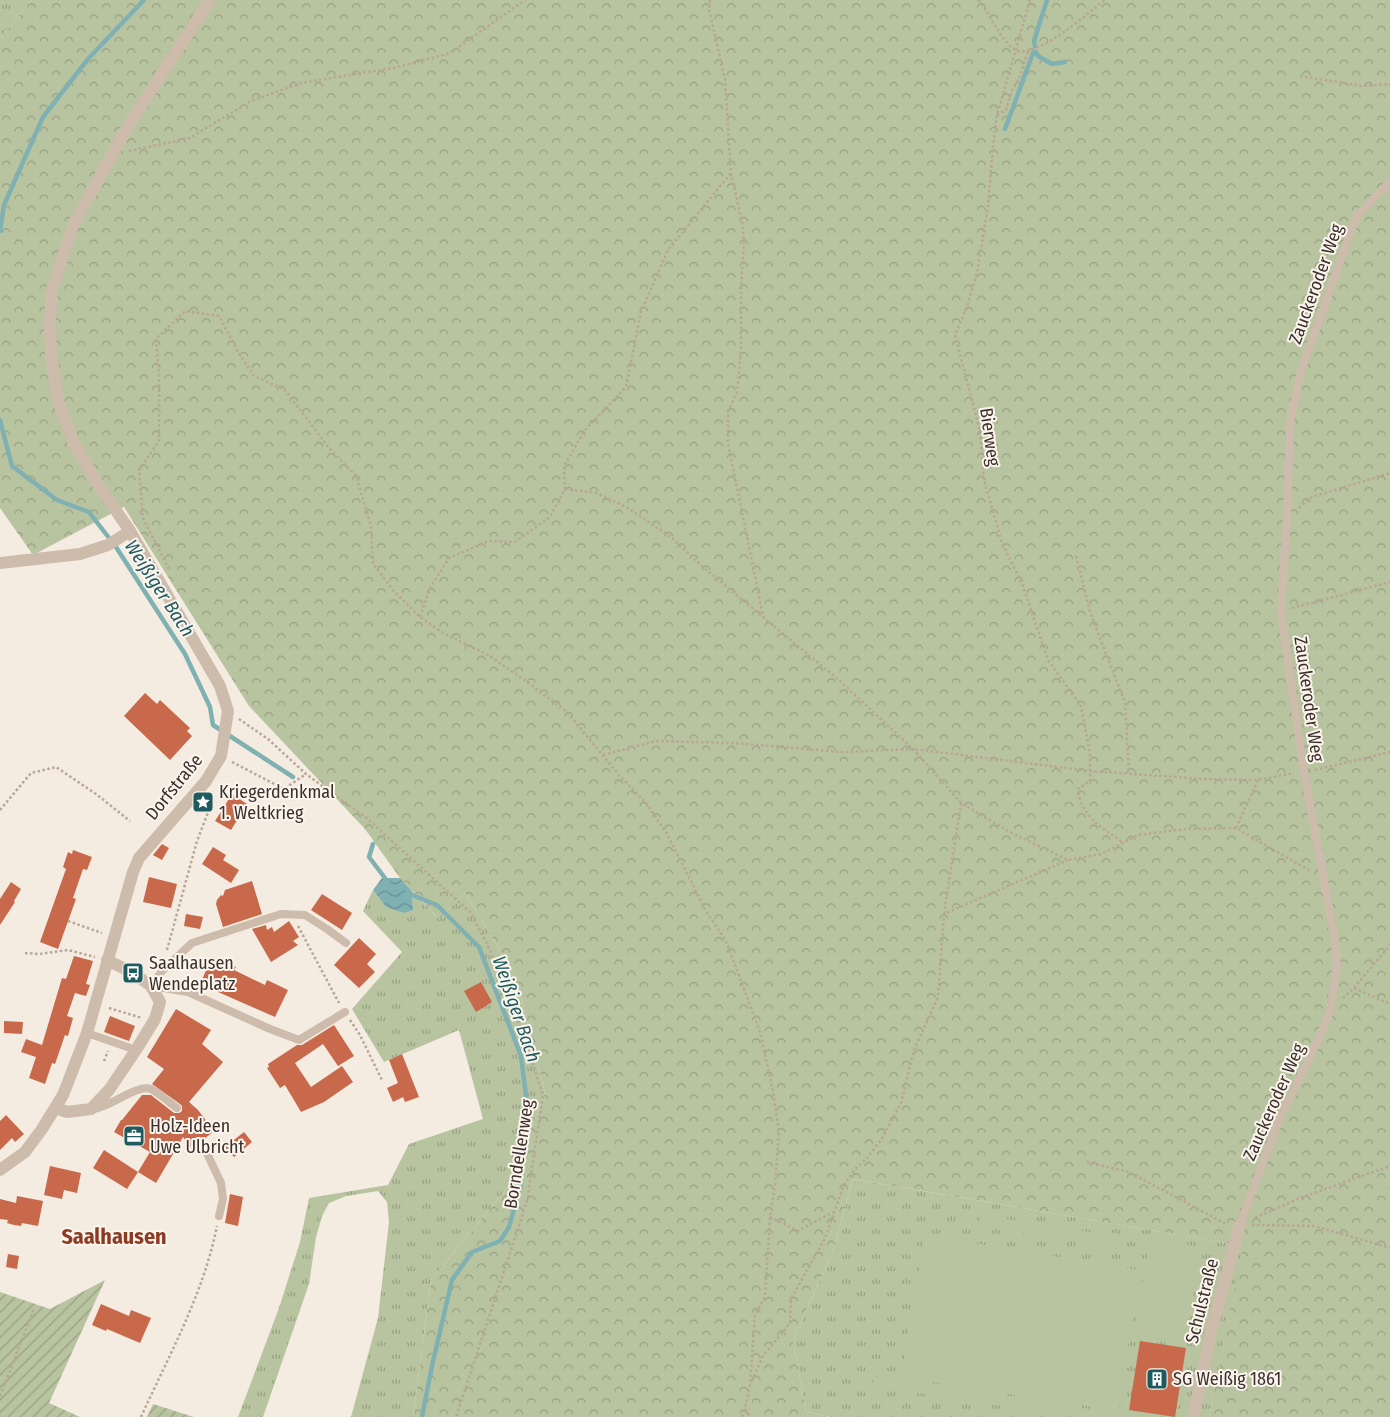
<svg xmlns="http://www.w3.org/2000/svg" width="1390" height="1417" font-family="'Fira Sans Condensed',sans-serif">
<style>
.grass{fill:url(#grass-tufts)}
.forest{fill:url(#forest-crowns)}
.garden{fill:url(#garden-furrows)}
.pitch{fill:#b8c4a0}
.water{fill:url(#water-waves)}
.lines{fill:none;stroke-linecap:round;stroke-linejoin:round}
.stream{stroke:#7fb0b2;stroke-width:4.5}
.building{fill:#c8694b}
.path{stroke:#b9a596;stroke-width:2.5;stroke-dasharray:2.5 2.5;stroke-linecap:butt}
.service{stroke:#cdbbac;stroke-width:8}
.minor{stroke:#cdbbac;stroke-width:12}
.labels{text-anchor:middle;stroke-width:4;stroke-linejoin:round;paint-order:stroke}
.street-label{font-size:18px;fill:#3b302b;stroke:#fbf5ee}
.poi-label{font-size:18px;fill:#3b302b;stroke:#fbf5ee;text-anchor:start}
.water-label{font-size:19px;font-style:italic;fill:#1f5a5e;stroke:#fbf5ee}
.district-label{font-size:22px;font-weight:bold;fill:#8c3b22;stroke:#fbf5ee}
</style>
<defs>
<pattern id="grass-tufts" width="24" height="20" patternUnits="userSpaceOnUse" patternTransform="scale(1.25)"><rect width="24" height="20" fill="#b8c4a0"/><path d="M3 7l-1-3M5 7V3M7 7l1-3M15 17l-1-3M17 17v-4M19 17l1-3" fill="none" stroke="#97a083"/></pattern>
<pattern id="forest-crowns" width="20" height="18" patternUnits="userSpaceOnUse" patternTransform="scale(1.25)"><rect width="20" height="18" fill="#b8c4a0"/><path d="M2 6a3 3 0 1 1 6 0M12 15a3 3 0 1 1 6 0" fill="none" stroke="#97a083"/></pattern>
<pattern id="garden-furrows" width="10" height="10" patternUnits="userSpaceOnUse" patternTransform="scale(1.25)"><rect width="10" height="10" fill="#b8c4a0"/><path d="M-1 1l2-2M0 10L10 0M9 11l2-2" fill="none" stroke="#97a083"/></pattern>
<pattern id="water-waves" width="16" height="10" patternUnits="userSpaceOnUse" patternTransform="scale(1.25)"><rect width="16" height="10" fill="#7fb0b2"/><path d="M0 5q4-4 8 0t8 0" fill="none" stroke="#699091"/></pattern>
</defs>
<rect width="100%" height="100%" fill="#f4ebe1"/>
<path class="grass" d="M0 0H32L0 38Z
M373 890 386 907 413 910 412 891 439 919 465 893 516 977 545 1093 508 1187 431 1280 413 1417H351L378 1318 389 1222 387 1202 378 1191 346 1196 329 1203 322 1216 316 1237 309 1284 263 1417H238L279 1308 300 1242 309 1198 388 1185 409 1144 483 1119 459 1030 384 1062 352 1009 402 952 363 911Z
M853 1179 1244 1246 1209 1417H831L806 1412 793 1340 833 1251Z"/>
<path class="forest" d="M32 0H1390V1417H1209L1243 1246 853 1179 833 1251 793 1340 806 1412 831 1417H413L431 1280 508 1187 545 1093 516 977 465 893 439 919 400 878 365 829 249 706 124 507 33 555 0 508V38Z"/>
<path class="garden" d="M105 1280 49 1403 80 1417H0V1292L50 1309Z
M153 1404 194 1417H147Z"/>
<path class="pitch" d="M981 1215 1101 1234 1102 1231 1125 1235 1122 1252 1101 1249V1246L979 1226Z
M925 1235 1139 1270 1119 1411 901 1377Z
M1150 1239 1200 1247 1185 1340 1134 1332Z
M874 1374 1138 1417H1076L872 1386Z"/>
<path class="water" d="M382 878H400L412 891 413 910 404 913 386 907 373 890Z"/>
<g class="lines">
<path class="stream" d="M1035 46 1034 41 1047 0
M1005 129 1033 53 1036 52 1038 56 1052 64 1065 62
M0 231 4 205 43 117 88 59 144 0
M0 420 12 466 57 500 89 512 116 547 185 654 210 707 213 725 293 777
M373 844 369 857 388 882
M407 893 437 905 479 947 521 1056 528 1111 520 1161 521 1183 509 1227 500 1241 472 1252 452 1280 432 1366 422 1417"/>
</g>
<path class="building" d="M145 693 157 704 160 700 190 728 187 731 192 736 170 760 124 716Z
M232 794 247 804 231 830 215 821Z
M162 844 169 848 162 860 153 855Z
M213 847 226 855 223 860 239 870 231 883 202 864Z
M73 850 92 857 87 870 83 869 73 898 76 899 58 949 40 942 66 869 63 867 68 852 72 854Z
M149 877 177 884 171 908 143 902Z
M252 881 262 914 223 927 216 904 217 900 221 895 223 896 225 890Z
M11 882 21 889 14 901 15 902 0 925V899Z
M322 894 352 913 342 930 311 910Z
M186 914 203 917 200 929 184 926Z
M289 921 299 937 293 941 298 945 271 962 252 929 266 925 267 930 272 927 274 932Z
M359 938 376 954 367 964 375 972 359 988 334 965Z
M74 956 93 961 86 984 90 985 86 996 75 993 67 1016 73 1018 68 1036 65 1035 55 1064 52 1063 45 1084 29 1078 36 1057 21 1052 26 1039 42 1045 62 978 66 979Z
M212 957 236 967 234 970 265 985 267 980 288 990 275 1017 200 984Z
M481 982 492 1002 476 1012 464 991Z
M176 1009 211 1030 202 1044 223 1062 189 1102 198 1110 214 1131 192 1149 183 1137 156 1183 138 1172 150 1152 114 1132 121 1120H122L142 1095H151L174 1113H179L182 1111V1106L180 1104 152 1084 164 1069 147 1057Z
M110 1016 135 1026 129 1041 104 1032Z
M4 1021 23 1022 22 1034 4 1033Z
M334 1025 354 1056 338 1066 323 1044 295 1063 311 1087 342 1066 353 1082 324 1102 301 1112 285 1085 280 1088 267 1068 269 1067 268 1064 297 1045H302Z
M402 1054 419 1097 405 1102 403 1097 393 1102 387 1088 398 1083 389 1060Z
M6 1115 24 1134 15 1142 12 1138 0 1150V1121Z
M244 1132 252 1142 234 1157 225 1147Z
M104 1150 138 1172 127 1189 93 1168Z
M50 1166 81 1173 77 1193 64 1190 62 1199 44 1195Z
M230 1194 243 1197 238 1226 225 1223Z
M17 1196 43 1201 38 1226 22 1223 21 1226 14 1225 7 1223 8 1220 0 1219V1199L16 1203Z
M8 1254 19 1256 17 1269 6 1267Z
M101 1304 129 1316 131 1310 151 1318 140 1343 107 1329 106 1331 92 1325Z
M1140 1341 1186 1348 1175 1417 1129 1410Z"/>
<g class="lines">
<path class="path" d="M710 0 709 9 725 80 731 173 742 222 744 242 741 287V351L737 392 728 412V443L763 616
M978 0C989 11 994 27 1004 39 1006 42 1012 48 1015 50 1037 60 1087 13 1105 0
M1030 0 997 115 993 146 988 206 977 273 967 307 955 335 980 431 984 480 1002 543 1023 586 1048 660 1081 706 1090 753V781L1078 789C1081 817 1101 827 1122 842
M1300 76 1362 86 1390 84
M997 115 1006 110 1012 91 1020 76 1028 51
M129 151 190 138 251 101 301 83 398 67 450 53 525 0
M565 489 597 493 628 508 672 538 704 568 840 681 913 749 961 803 1008 831 1068 860 1101 854 1138 835 1186 829 1236 828 1310 871
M1299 508 1312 497 1390 473
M1076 556 1090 612 1125 703 1129 773
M169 569 143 518 139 470 159 441V376L156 339 185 311 219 316 238 352 254 376 285 390 329 448 356 476 371 526 373 564 393 590 420 617 443 633 488 655 526 681 566 711 619 775 646 803 666 832 706 911 726 941 760 1032 773 1091 779 1132 775 1184 770 1217 765 1297 755 1315 750 1385 745 1409 750 1417
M1292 608 1390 582
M420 617 430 588 449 558 489 541 515 542 550 517 565 489 564 466 585 430 626 387 641 312 668 250 731 173
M239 719 268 739 306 774 369 820 471 913 489 948 522 1031 543 1095 527 1201 456 1417
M603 755 656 741 733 743 842 752 913 749 1090 771 1205 779 1258 780 1294 773
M232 762 284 789 306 774
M1315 770 1390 752
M0 810 31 773 56 767 96 794 130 821
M1236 828 1258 780
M944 914 961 803
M68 921 102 933
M298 926 339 1003
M167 950 197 841 209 810 210 797
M25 953 39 954 68 950 95 957
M1354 988 1390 1004
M1343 998 1354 988 1390 945
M109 1008 142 1018
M350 1020 360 1035 382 1080
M104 1061 108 1051
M1087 1162 1129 1172 1226 1224
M770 1217 798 1231 833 1212
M1255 1218 1300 1198 1390 1166
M1252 1225 1314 1226 1390 1248
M752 1381 763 1356 790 1323 791 1299 825 1238 844 1185 855 1169 868 1157 881 1140 901 1103 914 1050 938 997 944 914 1068 860
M0 1396 34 1309
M141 1417C170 1353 203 1295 217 1226
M742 1417 745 1409"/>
<path class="service" d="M345 1012 299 1040 270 1029 188 992 151 986 162 971 192 943 281 914 305 915 327 929 346 943
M87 1033 136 1050
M91 1109C109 1109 135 1084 151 1089 158 1092 170 1103 177 1108
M204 1147 221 1183 223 1199 219 1216
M1240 1224 1280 1118 1319 1039 1330 1011 1337 964 1334 935 1304 772 1281 612 1287 518 1290 422 1301 371 1356 217 1390 182"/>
<path class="minor" d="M0 563 80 554 108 545 130 531
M56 1108 67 1112 91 1109 109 1090 136 1050 155 1019 160 1002 151 986 133 973 107 960
M0 1170 25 1152 42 1129 63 1095 87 1033 133 872 139 858 206 781 221 756 228 711 220 686 130 531 95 480 73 441 58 400 51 355 50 320 52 290 74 223 129 124 210 0
M1193 1417 1211 1332 1240 1224"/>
</g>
<defs>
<g id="sight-square" transform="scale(1.125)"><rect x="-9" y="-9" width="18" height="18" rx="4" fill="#1f5a5e" stroke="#fbf5ee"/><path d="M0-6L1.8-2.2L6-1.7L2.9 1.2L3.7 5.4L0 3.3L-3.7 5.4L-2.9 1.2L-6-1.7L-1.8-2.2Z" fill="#fff"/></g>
<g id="bus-square" transform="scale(1.125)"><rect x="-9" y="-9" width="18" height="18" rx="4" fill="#1f5a5e" stroke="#fbf5ee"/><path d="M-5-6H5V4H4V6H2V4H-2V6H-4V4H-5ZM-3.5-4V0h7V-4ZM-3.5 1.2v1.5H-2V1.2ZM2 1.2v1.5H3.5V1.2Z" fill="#fff"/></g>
<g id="office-square" transform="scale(1.125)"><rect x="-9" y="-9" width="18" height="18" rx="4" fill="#1f5a5e" stroke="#fbf5ee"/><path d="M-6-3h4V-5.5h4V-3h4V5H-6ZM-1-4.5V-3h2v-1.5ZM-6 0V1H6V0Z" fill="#fff"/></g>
<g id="building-square" transform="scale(1.125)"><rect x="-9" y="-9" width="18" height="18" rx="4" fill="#1f5a5e" stroke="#fbf5ee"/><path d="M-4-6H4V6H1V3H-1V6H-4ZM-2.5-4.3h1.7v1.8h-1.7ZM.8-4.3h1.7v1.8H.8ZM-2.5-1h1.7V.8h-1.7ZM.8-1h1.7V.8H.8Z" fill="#fff"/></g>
</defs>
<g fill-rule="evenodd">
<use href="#sight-square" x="203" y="802"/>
<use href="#bus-square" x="133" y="973"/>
<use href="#office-square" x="134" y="1136"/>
<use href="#building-square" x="1157" y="1379"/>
</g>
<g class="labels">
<g class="street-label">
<text transform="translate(1316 284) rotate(-70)" y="6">Zauckeroder Weg</text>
<text transform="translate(990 437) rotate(82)" y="6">Bierweg</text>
<text transform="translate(1309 699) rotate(82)" y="6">Zauckeroder Weg</text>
<text transform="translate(174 787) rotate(-51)" y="6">Dorfstraße</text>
<text transform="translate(1274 1102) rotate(-66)" y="6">Zauckeroder Weg</text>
<text transform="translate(519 1154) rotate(-81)" y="6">Borndellenweg</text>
<text transform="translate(1202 1301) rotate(-76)" y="6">Schulstraße</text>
</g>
<g class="poi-label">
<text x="219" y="798">Kriegerdenkmal<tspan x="219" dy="21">1. Weltkrieg</tspan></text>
<text x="149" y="969">Saalhausen<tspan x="149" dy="21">Wendeplatz</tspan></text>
<text x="150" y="1132">Holz-Ideen<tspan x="150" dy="21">Uwe Ulbricht</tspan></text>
<text x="1173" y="1385">SG Weißig 1861</text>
</g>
<g class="water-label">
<text transform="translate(160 588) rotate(57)" y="7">Weißiger Bach</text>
<text transform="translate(517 1009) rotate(71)" y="7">Weißiger Bach</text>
</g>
<g class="district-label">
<text x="114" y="1244">Saalhausen</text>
</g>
</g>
</svg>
